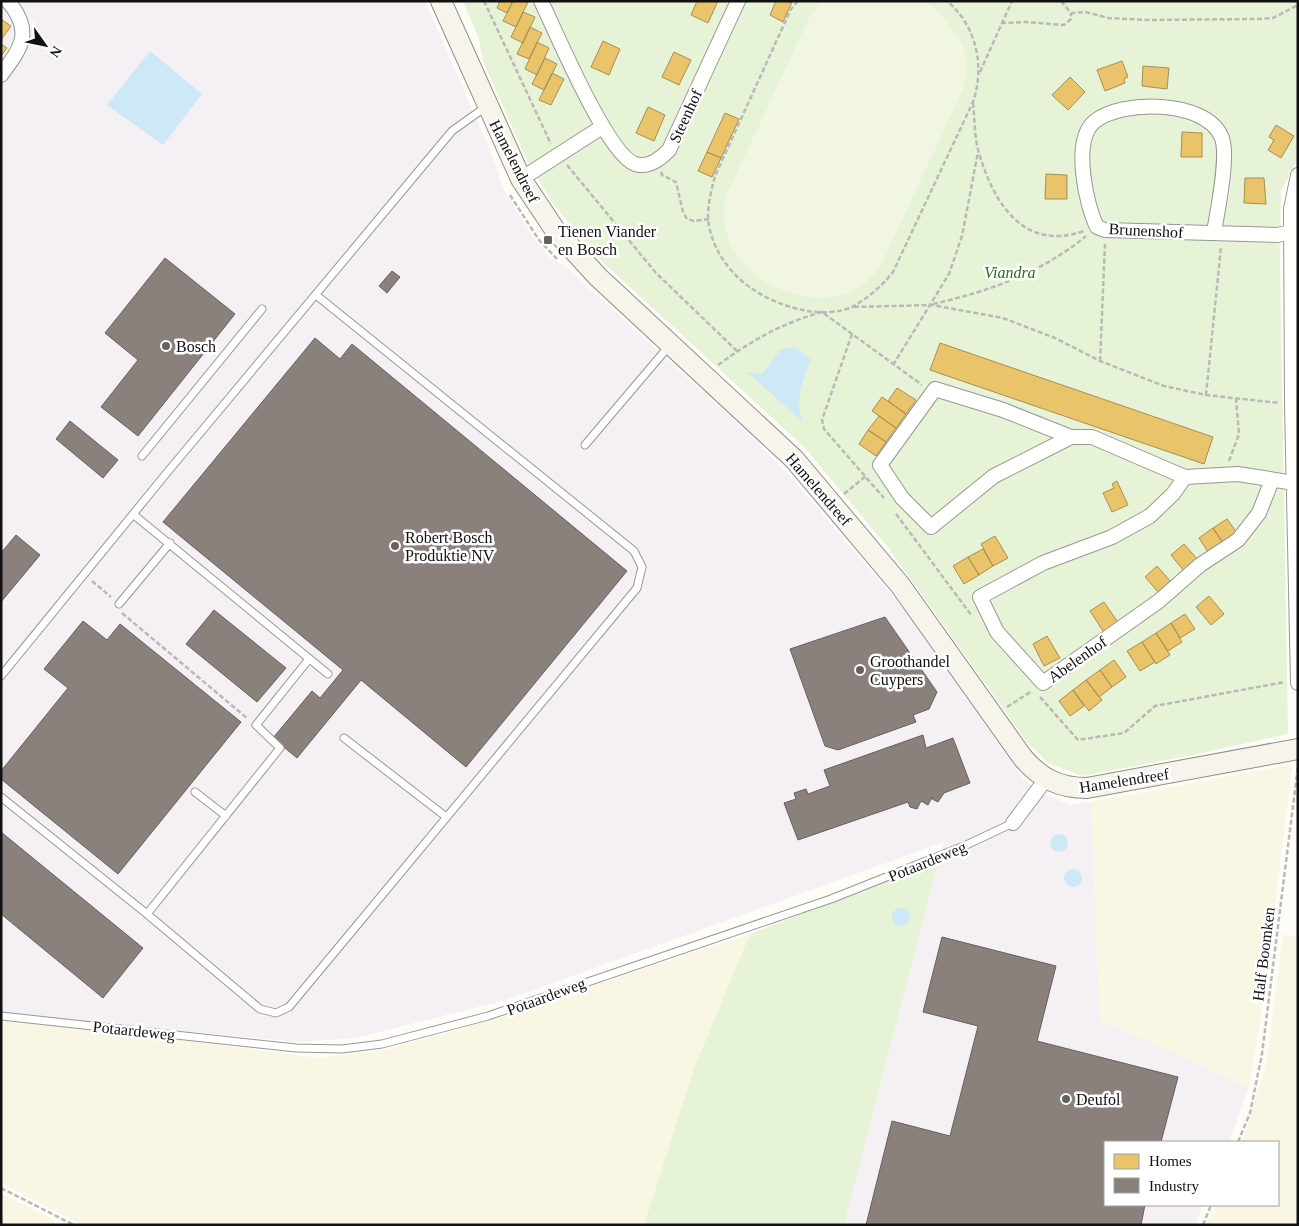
<svg xmlns="http://www.w3.org/2000/svg" width="1299" height="1226" font-family="'Times New Roman',serif">
	<rect width="100%" height="100%" fill="#fdfcf7"/>
	<path fill="#f5f0f3" d="M1 1H425L493 157 503 188 527 228 548 256 565 266 751 436 795 482 901 606 1024 780 1043 794 1071 805 1091 802 1100 1019 1249 1087 1229 1142H1105V1205H1203L1195 1225H844L944 842 506 1000 355 1038 298 1042 1 1013Z"/>
	<path fill="#f9f7e4" d="M1289 765 1292 769 1260 1023 1249 1087 1100 1019 1091 802Z
		M750 934 694 1068 644 1225H82L1 1183V1021L142 1035 318 1058 385 1050 444 1034Z
		M1283 934 1298 937V1225H1206L1215 1205H1278V1142H1242L1266 1064Z
		M1 1194 49 1217 57 1225H1Z"/>
	<path fill="#e7f3d7" d="M463 1H1298V158L1281 192 1280 264 1288 734 1193 755 1082 776 1048 763 1027 742 890 550 805 448 596 256 554 205 527 161 483 61 479 39Z
		M939 860 844 1225H644L694 1068 750 934Z"/>
	<path fill="#f0f6e1" d="M822 1H924L929 4 943 16 963 45 967 60V75L963 89 881 265C834 338 702 277 727 194L809 18Z"/>
	<path fill="#cde8f7" d="M150 51 202 94 163 145 107 105Z
		M796 348 811 359C803 380 794 400 803 422L747 372 762 374 781 349Z
		M1050 843a9 9 0 1 1 18 0a9 9 0 1 1-18 0Z
		M1064 878a9 9 0 1 1 18 0a9 9 0 1 1-18 0Z
		M892 917a9 9 0 1 1 18 0a9 9 0 1 1-18 0Z"/>
	<path fill="#e9c46a" stroke="#a88e4f" d="M500 1H513L507 13 497 8Z
		M513 1 528 2 516 27 503 21Z
		M697 1H718L708 23 691 15Z
		M776 1 792 2 783 22 770 15Z
		M523 12 535 17 523 43 511 37Z
		M1 19 11 26 1 40Z
		M530 27 542 33 529 59 517 54Z
		M603 41 620 49 609 75 591 67Z
		M537 42 549 48 537 75 525 69Z
		M1 44 7 48 1 56Z
		M674 52 691 60 679 85 662 77Z
		M545 58 557 64 544 90 532 84Z
		M1122 61 1128 77 1124 79 1125 83 1105 91 1097 70Z
		M1143 66 1169 68 1167 89 1142 86Z
		M552 73 564 79 551 105 539 100Z
		M1070 77 1085 92 1068 110 1052 95Z
		M648 107 665 115 654 141 636 133Z
		M725 113 739 119 721 158 707 152Z
		M1276 125 1294 136 1281 158 1268 150 1274 140 1269 137Z
		M1182 132 1202 133V157H1181Z
		M707 152 721 158 712 177 698 171Z
		M1046 174 1067 175V199H1045Z
		M1245 178H1264L1266 204 1244 203Z
		M940 343 1213 437 1204 464 930 370Z
		M897 388 916 400 906 414 888 401Z
		M882 397 906 414 896 428 872 411Z
		M879 416 896 428 886 442 868 430Z
		M868 430 886 442 876 456 859 444Z
		M1117 481 1128 505 1112 512 1103 493 1114 488 1112 484Z
		M1227 519 1237 533 1223 543 1213 528Z
		M1213 528 1223 543 1208 552 1199 538Z
		M995 536 1008 558 993 566 981 544Z
		M1184 544 1198 560 1184 571 1171 555Z
		M983 549 993 566 979 575 968 557Z
		M968 557 979 575 964 584 953 566Z
		M1157 566 1172 583 1159 593 1145 577Z
		M1209 596 1224 614 1211 625 1196 607Z
		M1104 602 1119 624 1105 634 1090 611Z
		M1185 614 1195 629 1180 638 1171 623Z
		M1171 623 1182 642 1168 651 1156 633Z
		M1156 633 1170 655 1156 664 1142 642Z
		M1047 636 1060 658 1044 666 1033 644Z
		M1142 642 1155 662 1140 671 1127 651Z
		M1114 660 1126 677 1112 687 1100 670Z
		M1100 670 1112 687 1099 697 1086 680Z
		M1086 680 1102 700 1089 711 1073 690Z
		M1073 690 1084 706 1070 716 1059 701Z"/>
	<path fill="#8a817c" stroke="#665f5c" d="M165 258 235 314 138 436 101 407 138 360 105 333Z
		M392 271 400 277 387 293 379 286Z
		M315 338 340 359 352 344 627 571 466 767 361 680 297 758 273 738 312 691 320 698 343 670 163 522Z
		M70 421 118 460 103 478 56 439Z
		M16 535 40 555 1 602V553Z
		M214 610 286 668 257 702 186 644Z
		M885 617 937 692 929 709 913 715 916 722 838 750 825 746 790 649Z
		M83 621 107 640 120 624 241 722 118 874 1 779V771L68 688 44 669Z
		M923 735 926 748 953 738 970 783 944 793 938 802 932 799V797L928 805 921 801 917 809 910 807 908 802 798 840 784 803 796 799 794 793 806 789 808 794 830 786 824 770Z
		M1 832 143 948 103 998 1 914Z
		M942 937 1056 966 1037 1041 1178 1077 1161 1142H1105V1205H1145L1141 1225H866L892 1121 950 1136 978 1026 923 1012Z"/>
	<g fill="none" stroke-linecap="round" stroke-linejoin="round">
		<g stroke="#979795" stroke-width="9">
			<path id="lane" d="M585 445 669 346
				M142 456 262 309
				M134 515 328 674
				M119 604 170 543
				M1 676 165 475 452 131 487 106
				M344 738 445 816
				M195 792 226 816
				M1 797 147 914 260 1009 276 1013 289 1007 637 588 642 567 634 551 316 295
				M147 914 280 748 256 725 309 659
				M1 1016 296 1048 342 1049 382 1044 488 1016 831 899 964 846 1013 823"/>
		</g>
		<g stroke="#979795" stroke-width="16">
			<path id="street" d="M541 1C556 32 607 154 635 164 649 168 660 159 669 150L738 1
				M1 75C21 48 34 32 8 1
				M1298 175 1291 209 1292 404 1298 683
				M521 179 602 127
				M1214 233C1217 212 1230 153 1221 136 1205 100 1121 99 1094 122 1072 141 1086 205 1097 227L1105 230 1277 235 1298 231
				M1071 437 994 476 931 527 902 498 880 465 935 389 1003 410 1071 437H1092L1185 477 1238 474 1294 483
				M1185 477 1173 494 1150 516 1112 537 1043 563 980 597 997 632 1043 683 1159 601 1200 565 1238 540 1259 513 1272 480
				M1013 823 1046 779"/>
		</g>
		<g stroke="#8e8d8b" stroke-width="22">
			<path id="secondary" d="M441 1 521 179 555 230 598 277 794 459 900 585 1023 758C1041 779 1060 788 1087 788L1298 749"/>
		</g>
		<path stroke="#b9b9b8" stroke-width="2.5" stroke-dasharray="5 2.5" stroke-linecap="butt" d="M484 1 551 144
			M798 1 791 9 715 176C711 192 706 209 709 226 719 274 761 302 807 311 820 313 840 313 852 307 868 298 882 286 893 272L973 102C985 67 977 26 947 1
			M1061 1 1071 13 1086 12 1108 18 1148 20 1256 19 1273 18 1298 5
			M1001 23 1026 22 1064 25 1071 19V13
			M980 72 1012 1
			M973 103C975 119 974 138 979 153 994 204 1024 252 1084 231
			M567 165 656 273 737 351
			M661 172 662 175 676 182 683 212 687 219 694 221 709 219
			M510 195 539 240 557 259
			M933 304C990 291 1041 273 1086 236
			M854 307 932 305 1003 318 1055 338 1100 361 1164 386 1206 395 1279 403
			M852 334 822 420 824 429 884 498
			M1100 361 1105 244
			M718 365C751 341 782 323 822 312L922 385
			M893 365 949 274 962 236 978 152
			M1206 395 1221 247
			M1229 461 1239 434 1236 399
			M844 494 867 475
			M896 514 972 616
			M92 581 111 597
			M122 613 248 719
			M1040 697 1078 740 1124 733 1155 706 1285 682
			M1007 707 1032 691
			M1238 1142 1250 1113 1262 1054 1298 766
			M1 1188 74 1225
			M1203 1225 1211 1205"/>
		<use href="#lane" stroke="#fffffe" stroke-width="7"/>
		<use href="#street" stroke="#fffffe" stroke-width="14"/>
		<use href="#secondary" stroke="#f6f4eb" stroke-width="20"/>
	</g>
	<g fill="#646362" stroke="#fff" stroke-width="2">
		<rect x="543" y="235" width="10" height="10" rx="2.5"/>
		<circle cx="166" cy="346" r="5"/>
		<circle cx="395" cy="546" r="5"/>
		<circle cx="860" cy="670" r="5"/>
		<circle cx="1066" cy="1099" r="5"/>
	</g>
	<g text-anchor="middle" stroke-width="5" stroke-linejoin="round" paint-order="stroke">
		<g font-size="16" fill="#111" stroke="#fff">
			<text transform="translate(685 116) rotate(-65)" y="6">Steenhof</text>
			<text transform="translate(515 161) rotate(63)" y="6">Hamelendreef</text>
			<text transform="translate(1146 230) rotate(3)" y="6">Brunenshof</text>
			<text transform="translate(819 489) rotate(49)" y="6">Hamelendreef</text>
			<text transform="translate(1077 659) rotate(-35)" y="6">Abelenhof</text>
			<text transform="translate(1124 780) rotate(-9)" y="6">Hamelendreef</text>
			<text transform="translate(927 861) rotate(-22)" y="6">Potaardeweg</text>
			<text transform="translate(1263 954) rotate(-83)" y="6">Half Boomken</text>
			<text transform="translate(546 996) rotate(-20)" y="6">Potaardeweg</text>
			<text transform="translate(134 1030) rotate(6)" y="6">Potaardeweg</text>
		</g>
		<g font-size="16" fill="#111" stroke="#fff" text-anchor="start">
			<text x="558" y="237">Tienen Viander<tspan x="558" dy="18">en Bosch</tspan></text>
			<text x="176" y="352">Bosch</text>
			<text x="405" y="543">Robert Bosch<tspan x="405" dy="18">Produktie NV</tspan></text>
			<text x="870" y="667">Groothandel<tspan x="870" dy="18">Cuypers</tspan></text>
			<text x="1076" y="1105">Deufol</text>
		</g>
		<g font-size="16" font-style="italic" fill="#2f6b1f" stroke="#fff">
			<text x="1010" y="278">Viandra</text>
		</g>
	</g>
	<rect width="1299" height="1226" fill="none" stroke="#111111" stroke-width="5"/>
	<rect x="1104" y="1141" width="175" height="65" fill="#ffffff" stroke="#a0a0a0"/>
	<rect x="1114" y="1154" width="25" height="15" fill="#e9c46a" stroke="#a0a0a0"/>
	<text x="1149" y="1166" font-size="15" fill="#111111">Homes</text>
	<rect x="1114" y="1178" width="25" height="15" fill="#8a817c" stroke="#a0a0a0"/>
	<text x="1149" y="1191" font-size="15" fill="#111111">Industry</text>
	<g transform="translate(45 45) rotate(123)" stroke="#ffffff" stroke-width="4" paint-order="stroke">
	<path d="M0-4L9 19L0 12L-9 19Z" fill="#111111"/>
	<text y="-8" font-size="14" font-weight="bold" text-anchor="middle" fill="#111111">N</text>
	</g>
</svg>
